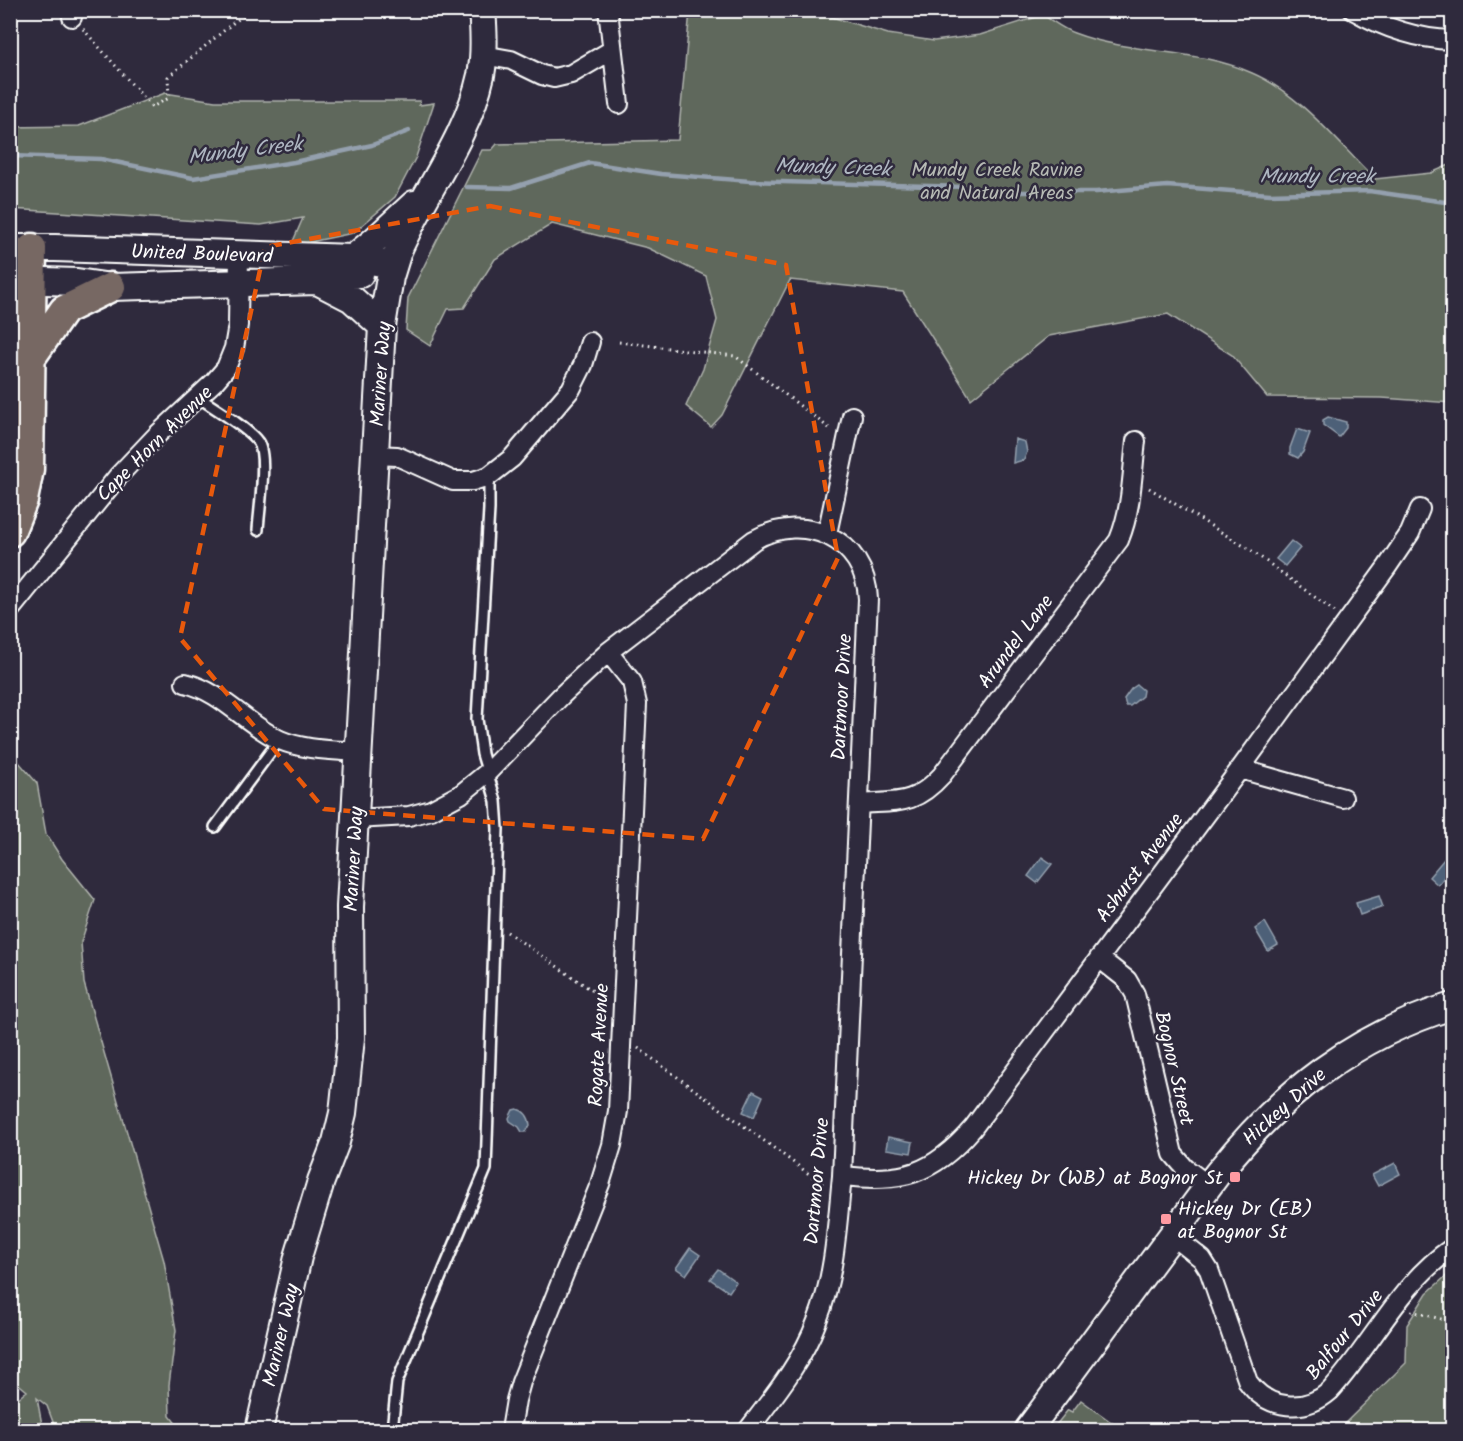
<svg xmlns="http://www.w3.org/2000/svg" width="1463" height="1441" font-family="Kalam,sans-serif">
	<rect width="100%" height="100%" fill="#2f2a3d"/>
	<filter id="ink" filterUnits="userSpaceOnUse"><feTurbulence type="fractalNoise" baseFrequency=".0167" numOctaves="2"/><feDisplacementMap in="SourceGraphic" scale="12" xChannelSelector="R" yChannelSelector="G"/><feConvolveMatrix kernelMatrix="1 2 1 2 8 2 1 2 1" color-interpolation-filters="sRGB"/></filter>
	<g filter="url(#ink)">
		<path fill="#5f675b" stroke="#afb3ad" stroke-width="1.5" d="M690 11H812L888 34 934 41 980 35 1043 15C1053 21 1063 29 1074 33 1132 55 1196 48 1252 73 1299 93 1339 144 1375 179L1431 173 1452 164V403L1382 398 1267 397 1232 355 1168 314 1049 336 971 399 903 292 790 280 722 415 711 427 686 406 703 369 717 320 706 276 648 248 552 224 495 259 464 308 448 309 430 346 406 330 408 298 482 150H492L497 144 678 140Z
			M165 93 215 101H420L419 105 434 103 416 157 395 197 353 233 291 246 303 218 261 225 11 209 10 127 79 126Z
			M11 753 37 783 46 834 62 859 95 900 81 942 84 983 164 1261 176 1330 169 1385 170 1416 181 1430H56L47 1406 37 1398 43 1430H11V1404L27 1391 10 1377Z
			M1452 1271V1430H1304L1323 1421 1339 1429 1406 1363 1407 1325 1427 1293Z
			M1081 1400 1122 1430H1052L1068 1410 1072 1412Z"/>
		<path fill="#4d6078" stroke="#94a0ae" stroke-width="1.5" d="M1328 417 1346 422V428L1339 437 1323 425V420Z
			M1297 429 1310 433 1303 452 1298 458 1290 454V448Z
			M1015 439 1025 442 1027 452 1024 460 1013 463Z
			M1291 541 1300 548 1285 566 1276 559Z
			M1137 685 1143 690 1142 696 1130 706H1126L1124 699 1131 689Z
			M1042 857 1052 864 1037 883 1028 876Z
			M1444 859 1452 867 1438 885 1429 877Z
			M1379 896 1383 907 1360 915 1356 903Z
			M1265 922 1278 945 1268 951 1255 929Z
			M753 1091 763 1096 754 1117 743 1112Z
			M517 1109C525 1111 529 1117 530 1125L526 1132H522L519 1127 510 1121 509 1118 513 1110Z
			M888 1137 913 1142 911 1153 886 1149Z
			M1395 1163 1400 1174 1378 1186 1372 1175Z
			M690 1248 700 1255 686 1275 676 1268Z
			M718 1269 736 1282 729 1292 710 1279Z"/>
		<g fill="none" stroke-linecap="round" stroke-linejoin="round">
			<path stroke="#94a0ae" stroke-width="4.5" d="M10 156 101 159 193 178 294 162 372 145 409 131
				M467 187 511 188 590 163 661 174 750 181 966 187 996 192H1096L1167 186 1270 194 1369 191 1452 203"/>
			<g stroke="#fff" stroke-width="14">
				<path id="lane" d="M198 397C214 408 248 428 258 442 268 456 259 511 258 530
					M215 827 280 739
					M392 1430 397 1382 486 1169 498 829 496 801 482 754 477 719 489 509V476"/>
			</g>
			<g stroke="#fff" stroke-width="22">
				<path id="street" d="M71 10 72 17
					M608 10 619 104
					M1353 10C1384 28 1416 39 1452 40
					M483 55 511 60 542 75 554 78 571 74 612 50
					M375 455 397 456 453 481H473L489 476 512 458 571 389 583 365 590 342
					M827 534 852 416
					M10 610 119 475 158 434 214 382 226 368 234 348 238 325 239 255
					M185 683C223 692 245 724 280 740 303 750 333 750 358 752
					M1240 769 1343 798
					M859 804C898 801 914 806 942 775L1119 540C1132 508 1132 475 1136 441
					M355 819 409 816 431 810 461 794 488 772 561 696 608 652 754 540C804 511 866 539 868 599L842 1176C837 1225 835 1276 817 1321 802 1362 774 1396 748 1430
					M1099 958 1127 980 1135 994 1173 1154 1185 1168 1209 1186
					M842 1176C903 1182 931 1176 973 1128L1240 769 1387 567 1410 533 1420 509
					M1173 1236 1202 1259 1209 1270 1248 1382C1268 1410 1305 1413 1330 1391 1372 1345 1400 1283 1452 1248
					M511 1430 516 1400 521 1382 600 1184 612 1145 618 1111 637 704 632 682 608 652"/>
			</g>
			<g stroke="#fff" stroke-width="30">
				<path id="secondary" d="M13 248H55L353 258 393 265
					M353 258 375 240 414 204
					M12 280 77 282 111 287 317 281 326 275 360 274
					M317 281 352 299 382 326
					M259 1430 298 1257 321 1181 336 1142 343 1113 351 1038 350 907 382 326 390 277 398 251C424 192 467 139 481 75 485 54 484 32 482 10
					M1028 1430 1218 1173C1281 1093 1355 1036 1452 1006"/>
			</g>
			<g stroke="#fff" stroke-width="33">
				<path id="primary" d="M10 248 13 413 10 423
					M32 356 64 310 111 287
					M10 532 23 500 29 469 32 248"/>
			</g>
			<path stroke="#fff" stroke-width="3" stroke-dasharray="1.5 4.5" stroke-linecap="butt" d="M83 29 152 107 169 98 168 77 233 23 252 10
				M619 342 735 356 829 428
				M1149 488 1252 551 1335 612
				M507 932 606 1000
				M638 1048 824 1185
				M1411 1311 1452 1322"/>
			<use href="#lane" stroke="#2f2a3d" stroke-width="9"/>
			<use href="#street" stroke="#2f2a3d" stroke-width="18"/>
			<use href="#secondary" stroke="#2f2a3d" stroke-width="26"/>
			<use href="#primary" stroke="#776864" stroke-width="28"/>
		</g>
	</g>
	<path fill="none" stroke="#e8590c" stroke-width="4.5" stroke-dasharray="12 8" stroke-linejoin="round" d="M490 206 786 265 838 558 703 839 324 809 180 638 265 247Z"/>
	<g fill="#ff9aa2" stroke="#2f2a3d" stroke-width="2">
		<rect x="1229" y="1171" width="12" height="12" rx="3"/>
		<rect x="1160" y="1213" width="12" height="12" rx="3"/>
	</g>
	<g text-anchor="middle" stroke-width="5" stroke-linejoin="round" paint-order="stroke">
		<g font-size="20" fill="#b7bbb5" stroke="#2f2a3d">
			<text x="997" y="176">Mundy Creek Ravine<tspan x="997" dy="23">and Natural Areas</tspan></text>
		</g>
		<g font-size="20" fill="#fff" stroke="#2f2a3d">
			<text transform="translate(202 253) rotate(2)" y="7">United Boulevard</text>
			<text transform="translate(380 374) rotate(-86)" y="7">Mariner Way</text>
			<text transform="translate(154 443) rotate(-45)" y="7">Cape Horn Avenue</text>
			<text transform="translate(1015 641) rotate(-53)" y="7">Arundel Lane</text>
			<text transform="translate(841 697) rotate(-87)" y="7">Dartmoor Drive</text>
			<text transform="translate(353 859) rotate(-87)" y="7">Mariner Way</text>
			<text transform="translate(1139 867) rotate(-53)" y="7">Ashurst Avenue</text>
			<text transform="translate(598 1045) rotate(-87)" y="7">Rogate Avenue</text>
			<text transform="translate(1175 1068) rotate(77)" y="7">Bognor Street</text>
			<text transform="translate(1284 1106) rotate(-42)" y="7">Hickey Drive</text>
			<text transform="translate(816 1181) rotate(-85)" y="7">Dartmoor Drive</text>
			<text transform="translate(1344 1334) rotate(-51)" y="7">Balfour Drive</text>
			<text transform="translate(280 1335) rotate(-77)" y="7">Mariner Way</text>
		</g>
		<g font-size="20" fill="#fff" stroke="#2f2a3d" text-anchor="end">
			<text x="1223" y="1184">Hickey Dr (WB) at Bognor St</text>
			<text x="1178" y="1215" text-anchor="start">Hickey Dr (EB)<tspan x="1178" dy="23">at Bognor St</tspan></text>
		</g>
		<g font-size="21" font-style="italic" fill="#afb7c2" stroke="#2f2a3d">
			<text transform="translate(245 150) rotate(-7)" y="7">Mundy Creek</text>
			<text transform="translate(833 167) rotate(2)" y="7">Mundy Creek</text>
			<text x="1317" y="183">Mundy Creek</text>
		</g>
	</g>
	<rect width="1463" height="1441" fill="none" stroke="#2f2a3d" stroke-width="36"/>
	<rect x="18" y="18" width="1427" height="1405" fill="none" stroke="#fff" stroke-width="2" filter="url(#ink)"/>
</svg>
